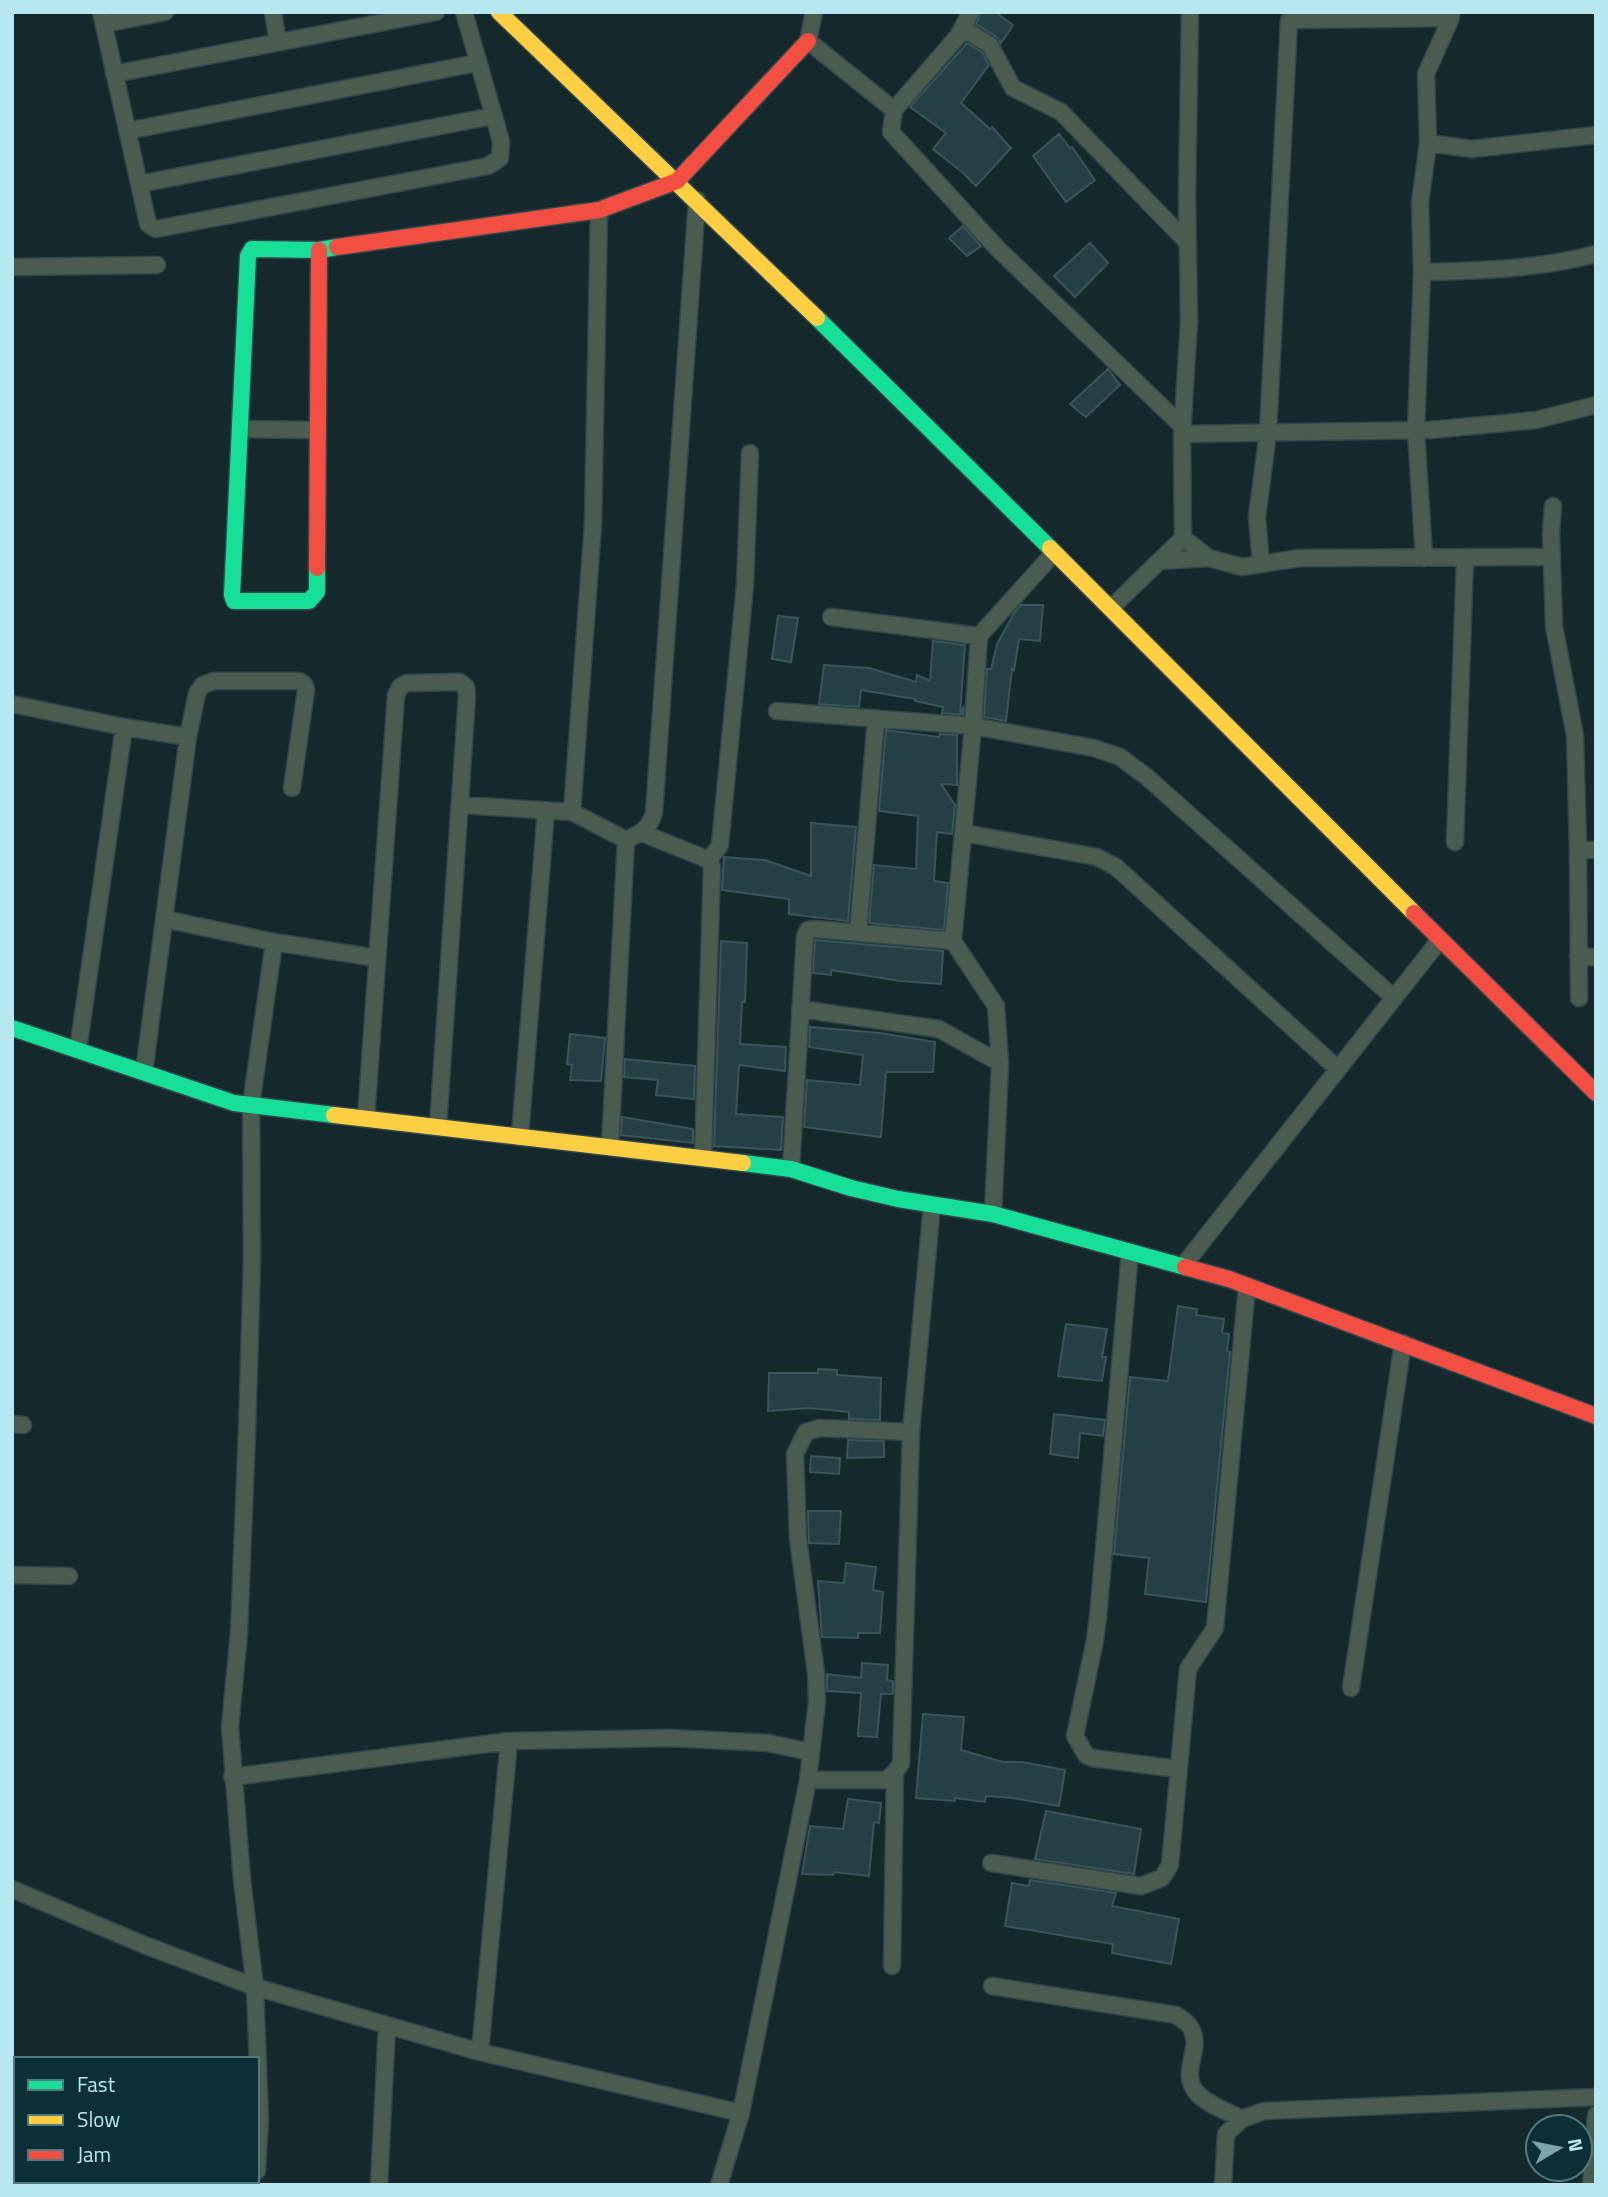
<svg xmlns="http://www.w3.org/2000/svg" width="1608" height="2197" font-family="'Titillium Web',sans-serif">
	<rect width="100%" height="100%" fill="#15292c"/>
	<path fill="#244044" stroke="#39555a" stroke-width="2" d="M981 12H995L1013 25 1001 43 995 36 976 24Z
		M967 43 982 52 989 65 961 103 990 129 992 127 1011 148 976 186 962 172 933 149 946 133 910 107Z
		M1059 134 1070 148 1072 147 1095 180 1066 202 1033 156Z
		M963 226 981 246 967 256 949 238Z
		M1090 243 1108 263 1075 297 1054 276Z
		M1108 369 1120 385 1086 417 1070 404Z
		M1021 605H1043L1040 641 1019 639 1014 670 1012 669 1006 721 984 717 987 669H991L997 644 1014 613Z
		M778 616 798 618 791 662 772 659Z
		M933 641 965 645 960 714 964 706 963 715 942 713 943 707 915 701V699L861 690 859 707 819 704 824 665 869 668 916 682 917 675 930 681Z
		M886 730 939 737 940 734 957 735V785L941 784 955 805 952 834 937 832 934 881 948 883 944 930 869 923 874 865 916 869 918 816 879 811Z
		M811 823 856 827 848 921 789 914V899L722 890 724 857 765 860 811 876Z
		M815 940 943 951 941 984 900 981 831 970V975L813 973Z
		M721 941 747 943 745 1002H742L740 1044 786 1047 785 1071 739 1065 736 1114 783 1117 781 1150 714 1146Z
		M810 1027 880 1033 935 1042 933 1072H886L881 1137 804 1127 807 1080 860 1085 863 1055 809 1047Z
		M570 1034 605 1038 601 1081 570 1080 572 1065 567 1064Z
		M625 1059 695 1066 694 1099 656 1095 658 1080 624 1077Z
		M622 1117 693 1129V1143L621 1135Z
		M1178 1306 1197 1309 1196 1315 1224 1319 1222 1333 1229 1334 1227 1351 1230 1352 1206 1602 1145 1594 1149 1558 1114 1554 1130 1377 1168 1381Z
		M1066 1324 1107 1329 1102 1357H1106L1102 1381 1058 1376Z
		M818 1369 837 1370V1375L881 1378 880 1420 849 1419V1412L809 1408 768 1411 769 1373H818Z
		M1054 1414 1105 1420 1103 1436 1080 1433 1078 1458 1050 1454Z
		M848 1440 884 1441V1457L847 1458Z
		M811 1456 840 1458 839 1474 810 1472Z
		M808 1511H841L839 1544 809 1543Z
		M846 1563 876 1567 873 1590 883 1592 880 1633H858V1638L822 1637 818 1581 844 1583Z
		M862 1663 888 1665 887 1680 893 1681V1694H881L877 1737 858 1736 861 1693 827 1691V1674L861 1678Z
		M923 1714 964 1717 961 1750 1003 1762H1022L1065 1770 1059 1806 1013 1798 986 1796 985 1802 955 1798V1801L916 1798Z
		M848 1799 881 1803 879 1823 874 1822 869 1876 834 1872 833 1875 802 1874 810 1826 843 1829Z
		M1046 1811 1141 1829 1134 1874 1035 1859Z
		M1030 1880 1116 1893 1112 1906 1179 1919 1171 1964 1112 1953 1113 1944 1005 1926 1012 1883 1029 1886Z"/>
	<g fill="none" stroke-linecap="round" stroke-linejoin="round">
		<g stroke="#31464a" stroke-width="19">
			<path id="street" d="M101 12 148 224 156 229 488 166 500 158 501 141 464 12
				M273 12 278 42
				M814 12 808 41 894 110
				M971 12 958 36 894 110 891 132 997 248 1183 427
				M104 24 165 12
				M958 36 967 31 990 45 1013 88 1061 112 1188 243
				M114 74 436 12
				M127 131 477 63
				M1428 143 1472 149 1596 135
				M139 184 493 116
				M12 267 157 265
				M1422 272C1481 271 1538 269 1596 254
				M241 429 318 430
				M1182 434 1430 430 1536 420 1596 405
				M1553 506 1551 533 1554 626 1575 736 1578 850
				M1183 538 1209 558 1242 567 1300 558 1552 557
				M1424 558 1416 430 1422 272 1420 203 1428 143 1426 74 1451 18V12
				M1160 561 1209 558
				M1261 564 1257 517 1268 432 1289 20 1451 18
				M1111 608 1183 538 1182 434 1189 322 1187 196 1190 12
				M831 617 979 636
				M12 704 124 727 188 737
				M777 711 973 726 1094 748 1120 757 1147 777 1394 998
				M461 805 572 812 626 840 610 1147
				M572 812 593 524 599 210
				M642 833 709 860 712 867 703 1158
				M964 833 1097 857 1116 867 1338 1069
				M626 840C641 833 649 829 654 813L697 200
				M1455 842 1465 558
				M709 860 720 845 745 585 750 453
				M164 919 274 942 377 958
				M858 933 876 719
				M953 941 996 1006 1000 1063
				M1578 956 1596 957
				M1579 998 1578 850H1596
				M800 1009 939 1029 1000 1063 993 1214
				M78 1050 124 727
				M144 1072 188 737 197 693 203 685 214 681H299L304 684 306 690 292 788
				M366 1118 396 695 400 687 407 683 460 682 466 687 467 696 438 1126
				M520 1136 546 810
				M791 1169 805 936 808 930 815 929 953 941 973 726 979 636 1054 553
				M1130 1252 1098 1617 1095 1640 1075 1736 1086 1755 1092 1758 1178 1769
				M1183 1266 1439 941
				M12 1424 23 1425
				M12 1575 69 1576
				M1351 1688 1403 1343
				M232 1777 509 1741 670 1738 768 1743 810 1752
				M808 1780H886L895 1772 901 1764 911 1432 932 1205
				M991 1863 1141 1886 1162 1878 1170 1865 1188 1669 1215 1628 1247 1286
				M12 1889 142 1944 255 1987 480 2052 741 2113
				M892 1966 895 1772
				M992 1986 1176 2015C1182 2019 1189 2023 1192 2030 1202 2052 1178 2074 1198 2094 1208 2105 1229 2112 1242 2119
				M480 2052 509 1741
				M257 2171 260 2120 255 1987 242 1880 230 1727 239 1632 247 1431 252 1261 251 1105 274 942
				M379 2185 387 2025
				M719 2185 741 2113 808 1780 817 1701 816 1673 798 1539 795 1454 806 1432 820 1428 911 1432
				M1223 2185 1226 2134 1242 2119 1264 2111 1596 2097
				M1591 2185 1596 2115"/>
		</g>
		<g stroke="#31464a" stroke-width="19">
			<path id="fast" d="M817 318 1050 548
				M317 568V592L309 601H234L232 595 248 256 252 249 319 250 337 247
				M12 1028 234 1103 334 1115
				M743 1163 791 1169 851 1188 898 1199 993 1214 1185 1267"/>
		</g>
		<g stroke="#31464a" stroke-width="19">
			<path id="slow" d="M499 12 817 318
				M1050 548 1414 913
				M334 1115 743 1163"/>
		</g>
		<g stroke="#31464a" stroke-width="19">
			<path id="jam" d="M337 247 599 210 677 181 808 41
				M317 568 319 250
				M1414 913 1596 1093
				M1185 1267 1229 1279 1596 1416"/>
		</g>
		<use href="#street" stroke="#4a5b50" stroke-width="16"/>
		<use href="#fast" stroke="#16e098" stroke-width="16"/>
		<use href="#slow" stroke="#ffcf43" stroke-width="16"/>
		<use href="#jam" stroke="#f24e42" stroke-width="16"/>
	</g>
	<rect width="1608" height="2197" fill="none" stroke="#b7e7f0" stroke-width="28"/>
	<rect x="14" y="2057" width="245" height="126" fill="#0c2f35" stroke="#507980" stroke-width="2"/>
	<rect x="28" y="2080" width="35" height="10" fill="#16e098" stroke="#507980" stroke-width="2"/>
	<text x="77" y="2092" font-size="21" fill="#b7e7f0">Fast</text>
	<rect x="28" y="2115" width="35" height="10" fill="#ffcf43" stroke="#507980" stroke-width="2"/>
	<text x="77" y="2127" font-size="21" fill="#b7e7f0">Slow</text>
	<rect x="28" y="2150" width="35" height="10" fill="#f24e42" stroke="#507980" stroke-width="2"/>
	<text x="77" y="2162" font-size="21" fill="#b7e7f0">Jam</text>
	<g transform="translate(1559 2148) rotate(80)"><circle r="33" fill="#0c2f35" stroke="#507980" stroke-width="2"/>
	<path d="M0-5L12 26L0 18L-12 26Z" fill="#7ea4ab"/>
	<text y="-10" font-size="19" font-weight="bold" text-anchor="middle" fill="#b7e7f0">N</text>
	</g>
</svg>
